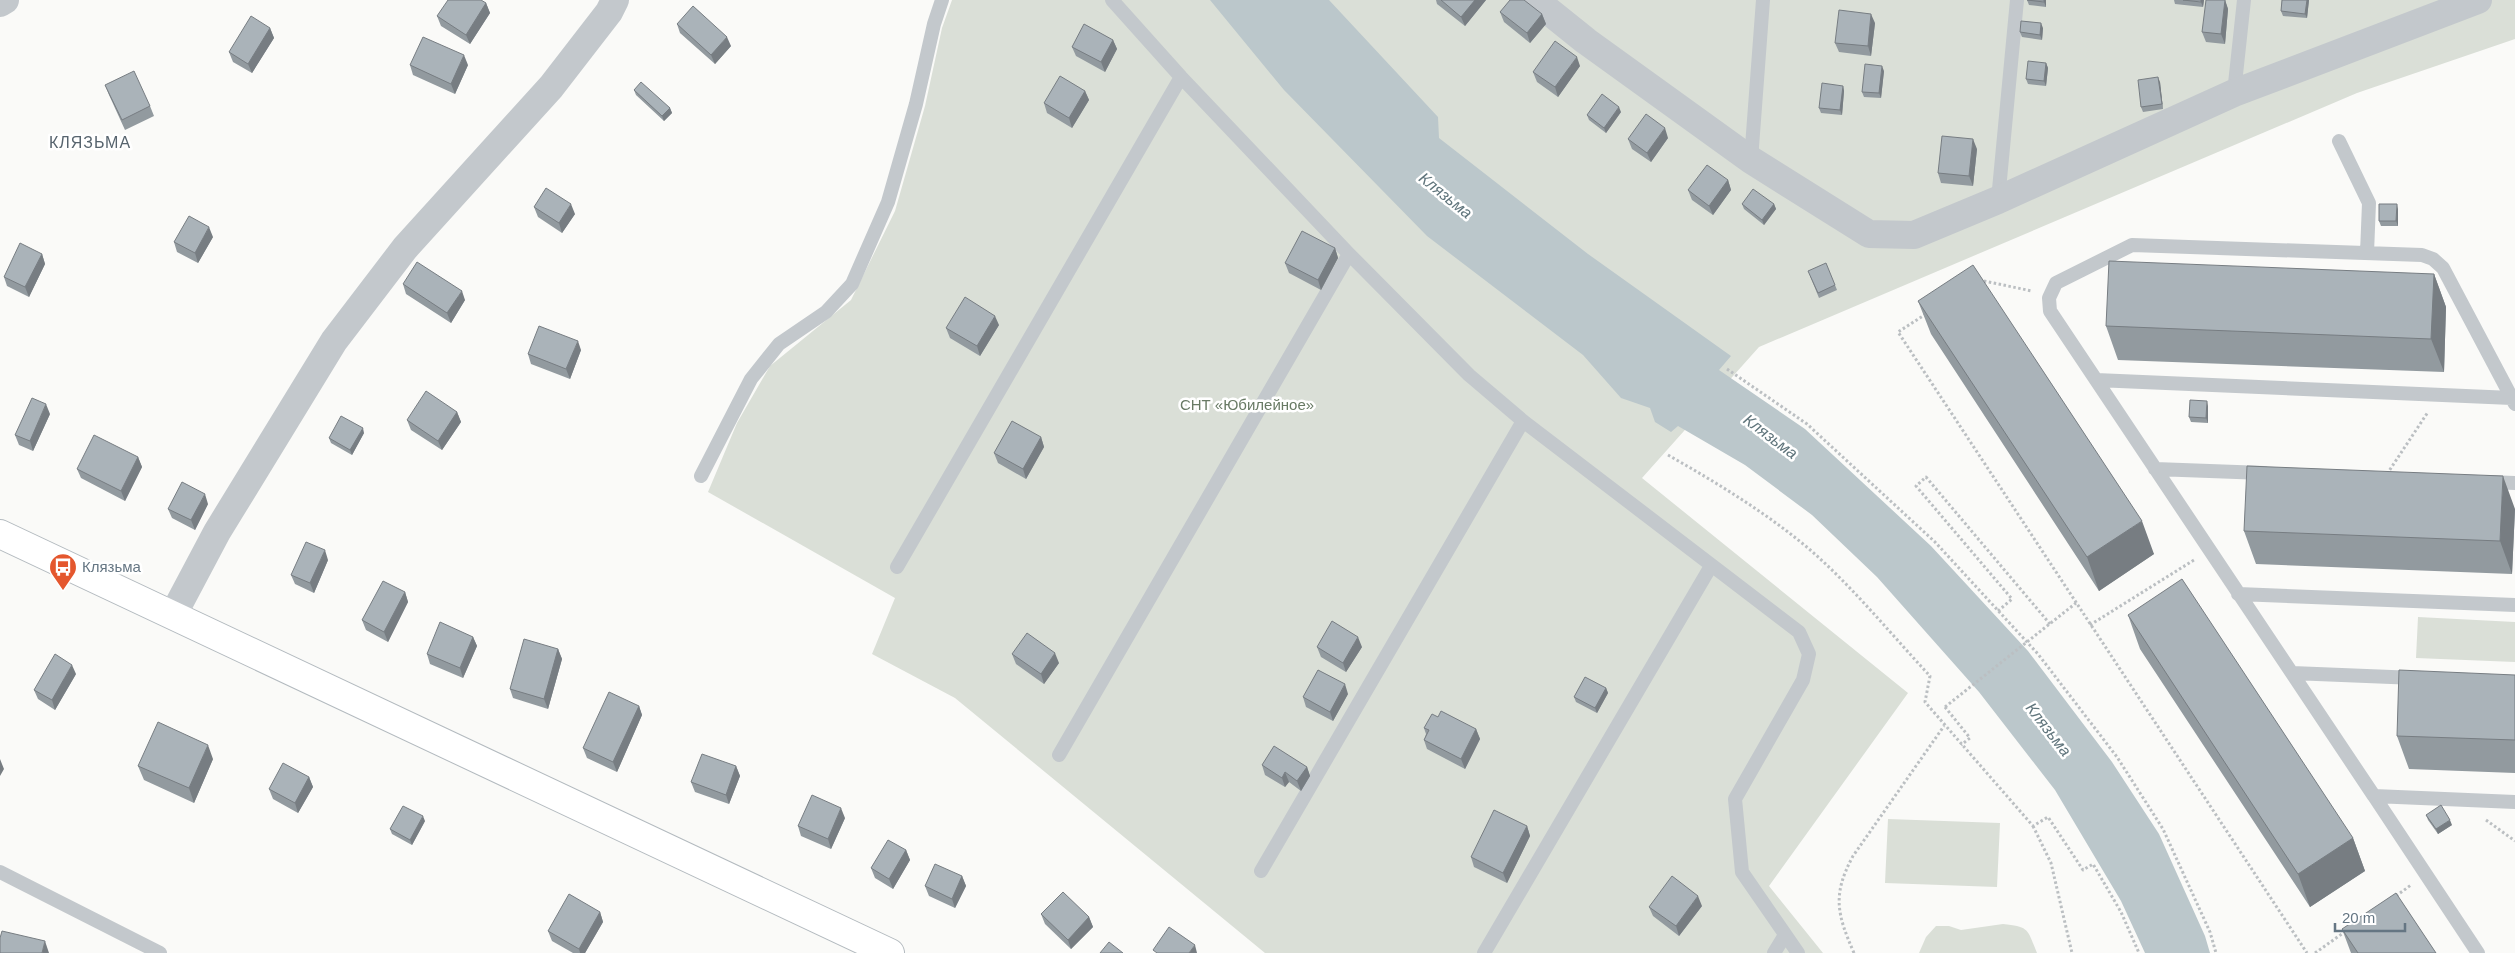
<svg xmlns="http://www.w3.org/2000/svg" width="2515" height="953" font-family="Arial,sans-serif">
	<rect width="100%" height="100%" fill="#fafaf8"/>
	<path fill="#dadfd7" d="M952 0H2515V39L2357 93 1759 347 1642 478 1908 693 1769 886 1823 953H1265L955 698 872 654 895 598 708 492 737 423 770 366 851 300 895 211 925 106 942 28Z
		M2418 617 2515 622V662L2416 658Z
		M1888 819 2000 823 1997 887 1885 883Z
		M2003 924C2030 927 2027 929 2037 953H1919L1926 937 1936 926H1949L1961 930Z"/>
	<path fill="#bbc7cb" d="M1210 0H1329L1438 117 1439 138 1588 254 1731 356 1719 370 1805 429 1931 546 2028 651 2112 762 2159 834 2205 936 2210 953H2145L2121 901 2055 790 1979 692 1877 577 1812 515 1745 465 1678 426 1671 432 1655 422 1650 408 1621 398 1583 355 1427 236 1284 90Z"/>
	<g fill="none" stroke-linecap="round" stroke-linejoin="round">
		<g stroke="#b3babf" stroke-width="30">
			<path id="secondary" d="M0 534 890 953"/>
		</g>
		<path stroke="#bbbfc2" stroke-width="3" stroke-dasharray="2.5 2.5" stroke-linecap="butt" d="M1979 280 2032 291
			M1926 314 1898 332 2307 953
			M1727 369 1807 424 1935 542 2038 654 2117 757 2163 829 2210 932 2216 953
			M1668 455C1717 483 1765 512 1808 548 1852 586 1890 633 1930 676L1925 702 2033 826 2048 817 2083 870 2093 864 2121 912 2139 953
			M2387 474 2428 412
			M1998 611 2012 599 1916 486 1926 477 2050 624
			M2090 625 2194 560
			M1945 707 1970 738 1961 745
			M2486 820 2515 841
			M2033 826 2051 863 2072 953
			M2396 896 2411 885
			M1854 953C1837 914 1832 895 1853 856L1944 726
			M2315 953 2346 931"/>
		<path stroke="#c3c8cc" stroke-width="14" d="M1112 0 1181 77 1349 254 1469 375 1523 421 1799 632 1809 654 1803 680 1735 799 1742 872 1798 953
			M2234 93 2244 0
			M2339 141 2369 203 2367 253
			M1751 160 1763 0
			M1998 200 2017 0
			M2096 380 2512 398
			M2515 404 2443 268 2433 259 2422 255 2132 245 2056 283 2049 298 2050 311 2374 796 2515 802
			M2155 469 2264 473
			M701 476 751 379 779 344 826 312 852 284 888 202 916 104 934 24 942 0
			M2488 482 2515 483
			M897 567 1181 77
			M2238 594 2515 605
			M2292 673 2416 678
			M1059 755 1349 254
			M2374 796 2478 953
			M1261 871 1523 421
			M0 872 160 953
			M1484 953 1711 566
			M1774 953 1785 935"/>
		<path stroke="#c3c8cc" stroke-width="28" d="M1535 0 1586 41 1751 160 1869 234 1914 235 1998 200 2234 93 2478 0
			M0 3 5 0
			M173 615 217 532 334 341 405 248 551 87 609 12 615 0"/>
		<use href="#secondary" stroke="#fff" stroke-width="28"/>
		<path stroke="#bbbfc2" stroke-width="3" stroke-dasharray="2.5 2.5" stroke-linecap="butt" d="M1945 707 2076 603"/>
	</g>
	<path fill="#929a9f" d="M1436 0H1486L1465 26 1437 4Z
		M2027 0H2046V7L2029 5Z
		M2174 0H2204L2203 7 2175 4Z
		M2225 0 2228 9 2225 44 2206 42 2202 32Z
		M2282 0H2309L2307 18 2283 16 2281 11Z
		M486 3 490 13 470 44 441 26 437 16Z
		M1500 12 1542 14 1546 24 1530 43 1504 22Z
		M1875 23 1871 56 1839 52 1835 43Z
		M677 24 731 46 715 64 680 33Z
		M270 28 274 38 252 73 233 62 229 52Z
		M2043 28 2042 40 2022 37 2020 32Z
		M1113 40 1117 49 1105 72 1076 56 1072 47Z
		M2046 63 2048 68 2046 86 2028 84 2026 79Z
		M410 65H468L455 94 413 75Z
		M1580 66 1558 97 1537 82 1533 72Z
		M1884 71 1881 98 1864 97 1862 92Z
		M2160 82 2163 109 2143 112 2141 107Z
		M105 85 150 106 154 116 125 130 109 95Z
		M1843 86 1844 91 1842 115 1821 113 1819 108Z
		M634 90 670 108 672 113 664 121 636 95Z
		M1085 91 1089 100 1072 128 1047 113 1044 103Z
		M1621 112 1606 133 1589 120 1587 115Z
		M1668 138 1651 162 1632 149 1628 139Z
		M1977 149 1973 186 1941 183 1938 173Z
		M1728 180 1731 190 1713 215 1692 200 1688 190Z
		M1742 204H1774L1776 209 1764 225 1744 209Z
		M534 207 575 214 562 233 538 217Z
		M2398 209V226H2381L2379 221Z
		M213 237 198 263 177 252 174 242Z
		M1335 248 1338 258 1321 290 1289 273 1285 263Z
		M42 254 45 264 29 297 7 286 4 277Z
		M2434 274 2446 307 2444 372 2118 360 2106 326Z
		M1810 276 1835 285 1837 290 1819 298Z
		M403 284 465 300 451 323 406 294Z
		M1918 301 2154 554 2099 591 1931 334Z
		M999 325 980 356 950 338 946 328Z
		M581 350 570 379 531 364 528 354Z
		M2208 406V423L2191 422 2189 417Z
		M457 412 461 422 442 450 411 430 407 420Z
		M50 414 33 451 19 445 15 435Z
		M364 433 352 455 331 443 329 438Z
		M1041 437 1044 447 1026 479 998 463 994 453Z
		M138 457 142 467 125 501 81 478 77 469Z
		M208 504 195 530 172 518 168 509Z
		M2515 509 2512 574 2256 564 2244 531Z
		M328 560 314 593 295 584 291 575Z
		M405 592 408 602 388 642 366 630 362 620Z
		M2128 615 2353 838 2365 871 2310 907 2140 649Z
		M473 637 477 646 463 678 430 664 427 654Z
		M1317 647H1362L1346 672 1321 657Z
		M558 649 562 659 548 709 513 698 510 689Z
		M1012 654 1059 663 1044 684 1016 664Z
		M76 674 55 710 38 699 34 690Z
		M2515 675V773L2409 769 2397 736Z
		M1606 688 1608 693 1597 713 1576 702 1574 697Z
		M1348 694 1333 721 1306 707 1303 697Z
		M639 706 642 715 617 772 587 758 583 748Z
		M1438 717 1476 729 1480 739 1465 769 1427 749 1424 740 1426 734 1424 728Z
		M213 759 194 803 144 780 138 766Z
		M1262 765 1307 767 1310 776 1301 791 1289 782 1285 787 1265 775Z
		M736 766 740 776 729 804 695 792 691 782Z
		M309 777 313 787 298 813 273 799 269 789Z
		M2426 815 2452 825 2438 834 2428 820Z
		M845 818 831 849 801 836 798 826Z
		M425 821 412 845 392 834 390 829Z
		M1527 826 1530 836 1507 883 1474 867 1471 857Z
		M906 850 910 860 893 889 875 878 871 868Z
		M962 876 966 886 955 908 929 896 925 886Z
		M1702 906 1679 936 1653 916 1649 907Z
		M600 912 603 922 585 953H573L552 941 548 931Z
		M1041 914 1089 917 1093 927 1071 949 1045 924Z
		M2342 929 2436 953H2351Z"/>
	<path fill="#777d82" d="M1475 0H1486L1465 26 1461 17Z
		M2044 0H2046V7L2044 2Z
		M2201 0H2204L2203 7 2201 2Z
		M2225 0 2228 9 2225 44 2221 34Z
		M2307 0H2309L2307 18 2305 14Z
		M486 3 490 13 470 44 466 35Z
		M1542 14 1546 24 1530 43 1527 33Z
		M1871 14 1875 23 1871 56 1868 46Z
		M2041 23 2043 28 2042 40 2040 35Z
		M270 28 274 38 252 73 248 64Z
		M727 37 731 46 715 64 711 55Z
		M1113 40 1117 49 1105 72 1101 62Z
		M464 55 468 65 455 94 451 84Z
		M1577 57 1580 66 1558 97 1555 87Z
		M2046 63 2048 68 2046 86 2044 81Z
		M1882 66 1884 71 1881 98 1879 93Z
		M2158 77 2160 82 2163 109 2162 104Z
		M1843 86 1844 91 1842 115 1840 110Z
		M1085 91 1089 100 1072 128 1069 118Z
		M1619 107 1621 112 1606 133 1604 128Z
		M670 108 672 113 664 121 662 116Z
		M1665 128 1668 138 1651 162 1647 153Z
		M1973 139 1977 149 1973 186 1969 176Z
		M1728 180 1731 190 1713 215 1709 206Z
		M571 204 575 214 562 233 559 223Z
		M1774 204 1776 209 1764 225 1762 220Z
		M2397 204 2398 209V226L2396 221Z
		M209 227 213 237 198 263 195 253Z
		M1335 248 1338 258 1321 290 1318 280Z
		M42 254 45 264 29 297 25 287Z
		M2434 274 2446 307 2444 372 2431 339Z
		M462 291 465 300 451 323 447 313Z
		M995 316 999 325 980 356 977 346Z
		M578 341 581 350 570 379 566 369Z
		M2207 401 2208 406V423L2206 418Z
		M46 404 50 414 33 451 30 441Z
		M457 412 461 422 442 450 438 441Z
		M363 428 364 433 352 455 350 450Z
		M1041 437 1044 447 1026 479 1023 469Z
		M138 457 142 467 125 501 121 491Z
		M2503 476 2515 509 2512 574 2500 541Z
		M205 494 208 504 195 530 191 520Z
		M2142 521 2154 554 2099 591 2087 557Z
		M325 550 328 560 314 593 310 583Z
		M405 592 408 602 388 642 384 632Z
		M473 637 477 646 463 678 460 668Z
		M1358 637 1362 647 1346 672 1343 663Z
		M558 649 562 659 548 709 544 699Z
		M1055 653 1059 663 1044 684 1041 674Z
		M72 665 76 674 55 710 52 700Z
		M1345 684 1348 694 1333 721 1330 712Z
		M1606 688 1608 693 1597 713 1595 708Z
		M639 706 642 715 617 772 613 762Z
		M1476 729 1480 739 1465 769 1461 759Z
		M208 745 213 759 194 803 189 788Z
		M0 759 4 769 0 776Z
		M736 766 740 776 729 804 726 795Z
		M1307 767 1310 776 1301 791 1297 781Z
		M1285 772 1289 782 1285 787 1282 778Z
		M309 777 313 787 298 813 295 803Z
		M841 808 845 818 831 849 828 839Z
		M423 816 425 821 412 845 410 840Z
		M2450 820 2452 825 2438 834 2436 829Z
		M1527 826 1530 836 1507 883 1503 873Z
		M2353 838 2365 871 2310 907 2298 874Z
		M906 850 910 860 893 889 889 879Z
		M962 876 966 886 955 908 952 899Z
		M1698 896 1702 906 1679 936 1676 926Z
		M600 912 603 922 585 953H580L579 949Z
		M1089 917 1093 927 1071 949 1068 940Z
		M45 941 49 953H42Z
		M1195 945 1197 953H1189Z"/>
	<path fill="#aab3b9" stroke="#777d82" d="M448 0H481L486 3 466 35 437 16Z
		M1441 0H1475L1461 17Z
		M1510 0H1524L1542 14 1527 33 1500 12Z
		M2027 0H2044V2Z
		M2183 0H2201V2Z
		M2206 0H2225L2221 34 2202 32Z
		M2282 0H2307L2305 14 2281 11Z
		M693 6 727 37 711 55 677 24Z
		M1839 10 1871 14 1868 46 1835 43Z
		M251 16 270 28 248 64 229 52Z
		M2021 21 2041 23 2040 35 2020 32Z
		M1084 24 1113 40 1101 62 1072 47Z
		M423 37 464 55 451 84 410 65Z
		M1555 41 1577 57 1555 87 1533 72Z
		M2028 61 2046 63 2044 81 2026 79Z
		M1865 64 1882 66 1879 93 1862 92Z
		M134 71 150 106 122 120 105 85Z
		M1060 76 1085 91 1069 118 1044 103Z
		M2158 77 2162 104 2141 107 2138 80Z
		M641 82 670 108 662 116 634 90Z
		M1822 83 1843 86 1840 110 1819 108Z
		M1602 94 1619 107 1604 128 1587 115Z
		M1646 114 1665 128 1647 153 1628 139Z
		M1942 136 1973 139 1969 176 1938 173Z
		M1707 165 1728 180 1709 206 1688 190Z
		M546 188 571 204 559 223 534 207Z
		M1753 189 1774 204 1762 220 1742 204Z
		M2379 204H2397L2396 221H2379Z
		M189 216 209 227 195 253 174 242Z
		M1302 231 1335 248 1318 280 1285 263Z
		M20 243 42 254 25 287 4 277Z
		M2109 261 2434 274 2431 339 2106 326Z
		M417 262 462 291 447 313 403 284Z
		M1826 263 1835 285 1818 293 1808 271Z
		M1973 265 2142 521 2087 557 1918 301Z
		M965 297 995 316 977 346 946 328Z
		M539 326 578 341 566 369 528 354Z
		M426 391 457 412 438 441 407 420Z
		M32 398 46 404 30 441 15 435Z
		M2190 400 2207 401 2206 418 2189 417Z
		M341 416 363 428 350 450 329 438Z
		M1012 421 1041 437 1023 469 994 453Z
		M94 435 138 457 121 491 77 469Z
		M2247 466 2503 476 2500 541 2244 531Z
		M182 482 205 494 191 520 168 509Z
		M306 542 325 550 310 583 291 575Z
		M2182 579 2353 838 2298 874 2128 615Z
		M383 581 405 592 384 632 362 620Z
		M1332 621 1358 637 1343 663 1317 647Z
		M440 622 473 637 460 668 427 654Z
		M1027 633 1055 653 1041 674 1012 654Z
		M524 639 558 649 544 699 510 689Z
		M55 654 72 665 52 700 34 690Z
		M1318 670 1345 684 1330 712 1303 697Z
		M2399 670 2515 675V740L2397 736Z
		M1585 677 1606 688 1595 708 1574 697Z
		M609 692 639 706 613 762 583 748Z
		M1441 711 1476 729 1461 759 1424 740 1429 730 1424 728 1432 714 1438 717Z
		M158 722 208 745 189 788 138 766Z
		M1274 746 1307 767 1297 781 1285 772 1282 778 1262 765Z
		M702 754 736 766 726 795 691 782Z
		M283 763 309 777 295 803 269 789Z
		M812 795 841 808 828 839 798 826Z
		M2441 805 2450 820 2436 829 2426 815Z
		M403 806 423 816 410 840 390 829Z
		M1494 810 1527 826 1503 873 1471 857Z
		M888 840 906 850 889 879 871 868Z
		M935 864 962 876 952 899 925 886Z
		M1672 876 1698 896 1676 926 1649 907Z
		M1063 892 1089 917 1068 940 1041 914Z
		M2396 893 2436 953H2358L2342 929Z
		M569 894 600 912 579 949 548 931Z
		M1169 927 1195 945 1189 953H1157L1153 950Z
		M2 931 45 941 42 953H0V938Z
		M1109 942 1123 953H1100Z"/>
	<defs>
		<g id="bus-pin" transform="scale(1.4375)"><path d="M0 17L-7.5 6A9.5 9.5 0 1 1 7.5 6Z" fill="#e4572e" stroke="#fff"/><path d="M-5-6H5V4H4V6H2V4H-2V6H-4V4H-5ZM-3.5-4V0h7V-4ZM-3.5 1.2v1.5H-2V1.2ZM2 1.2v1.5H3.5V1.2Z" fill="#fff"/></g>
	</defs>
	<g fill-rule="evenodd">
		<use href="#bus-pin" x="63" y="567"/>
	</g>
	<g text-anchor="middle" stroke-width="5" stroke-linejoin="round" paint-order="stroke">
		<g font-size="15" fill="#687a64" stroke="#fff">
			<text x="1247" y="410">СНТ «Юбилейное»</text>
		</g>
		<g font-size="15" fill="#657683" stroke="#fff" text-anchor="start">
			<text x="82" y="572">Клязьма</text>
		</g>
		<g font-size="16" letter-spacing="1" fill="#57646e" stroke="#fff">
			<text x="90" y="148">КЛЯЗЬМА</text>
		</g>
		<g font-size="16" font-style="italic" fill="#60757c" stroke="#fff">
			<text transform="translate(1446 195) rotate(39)" y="6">Клязьма</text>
			<text transform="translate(1771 436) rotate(37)" y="6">Клязьма</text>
			<text transform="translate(2049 729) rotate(52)" y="6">Клязьма</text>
		</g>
	</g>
	<path d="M2335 923v8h70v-8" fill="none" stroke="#657683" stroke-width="2.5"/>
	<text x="2342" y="923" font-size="15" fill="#657683" stroke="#ffffff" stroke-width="4" paint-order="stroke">20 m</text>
</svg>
